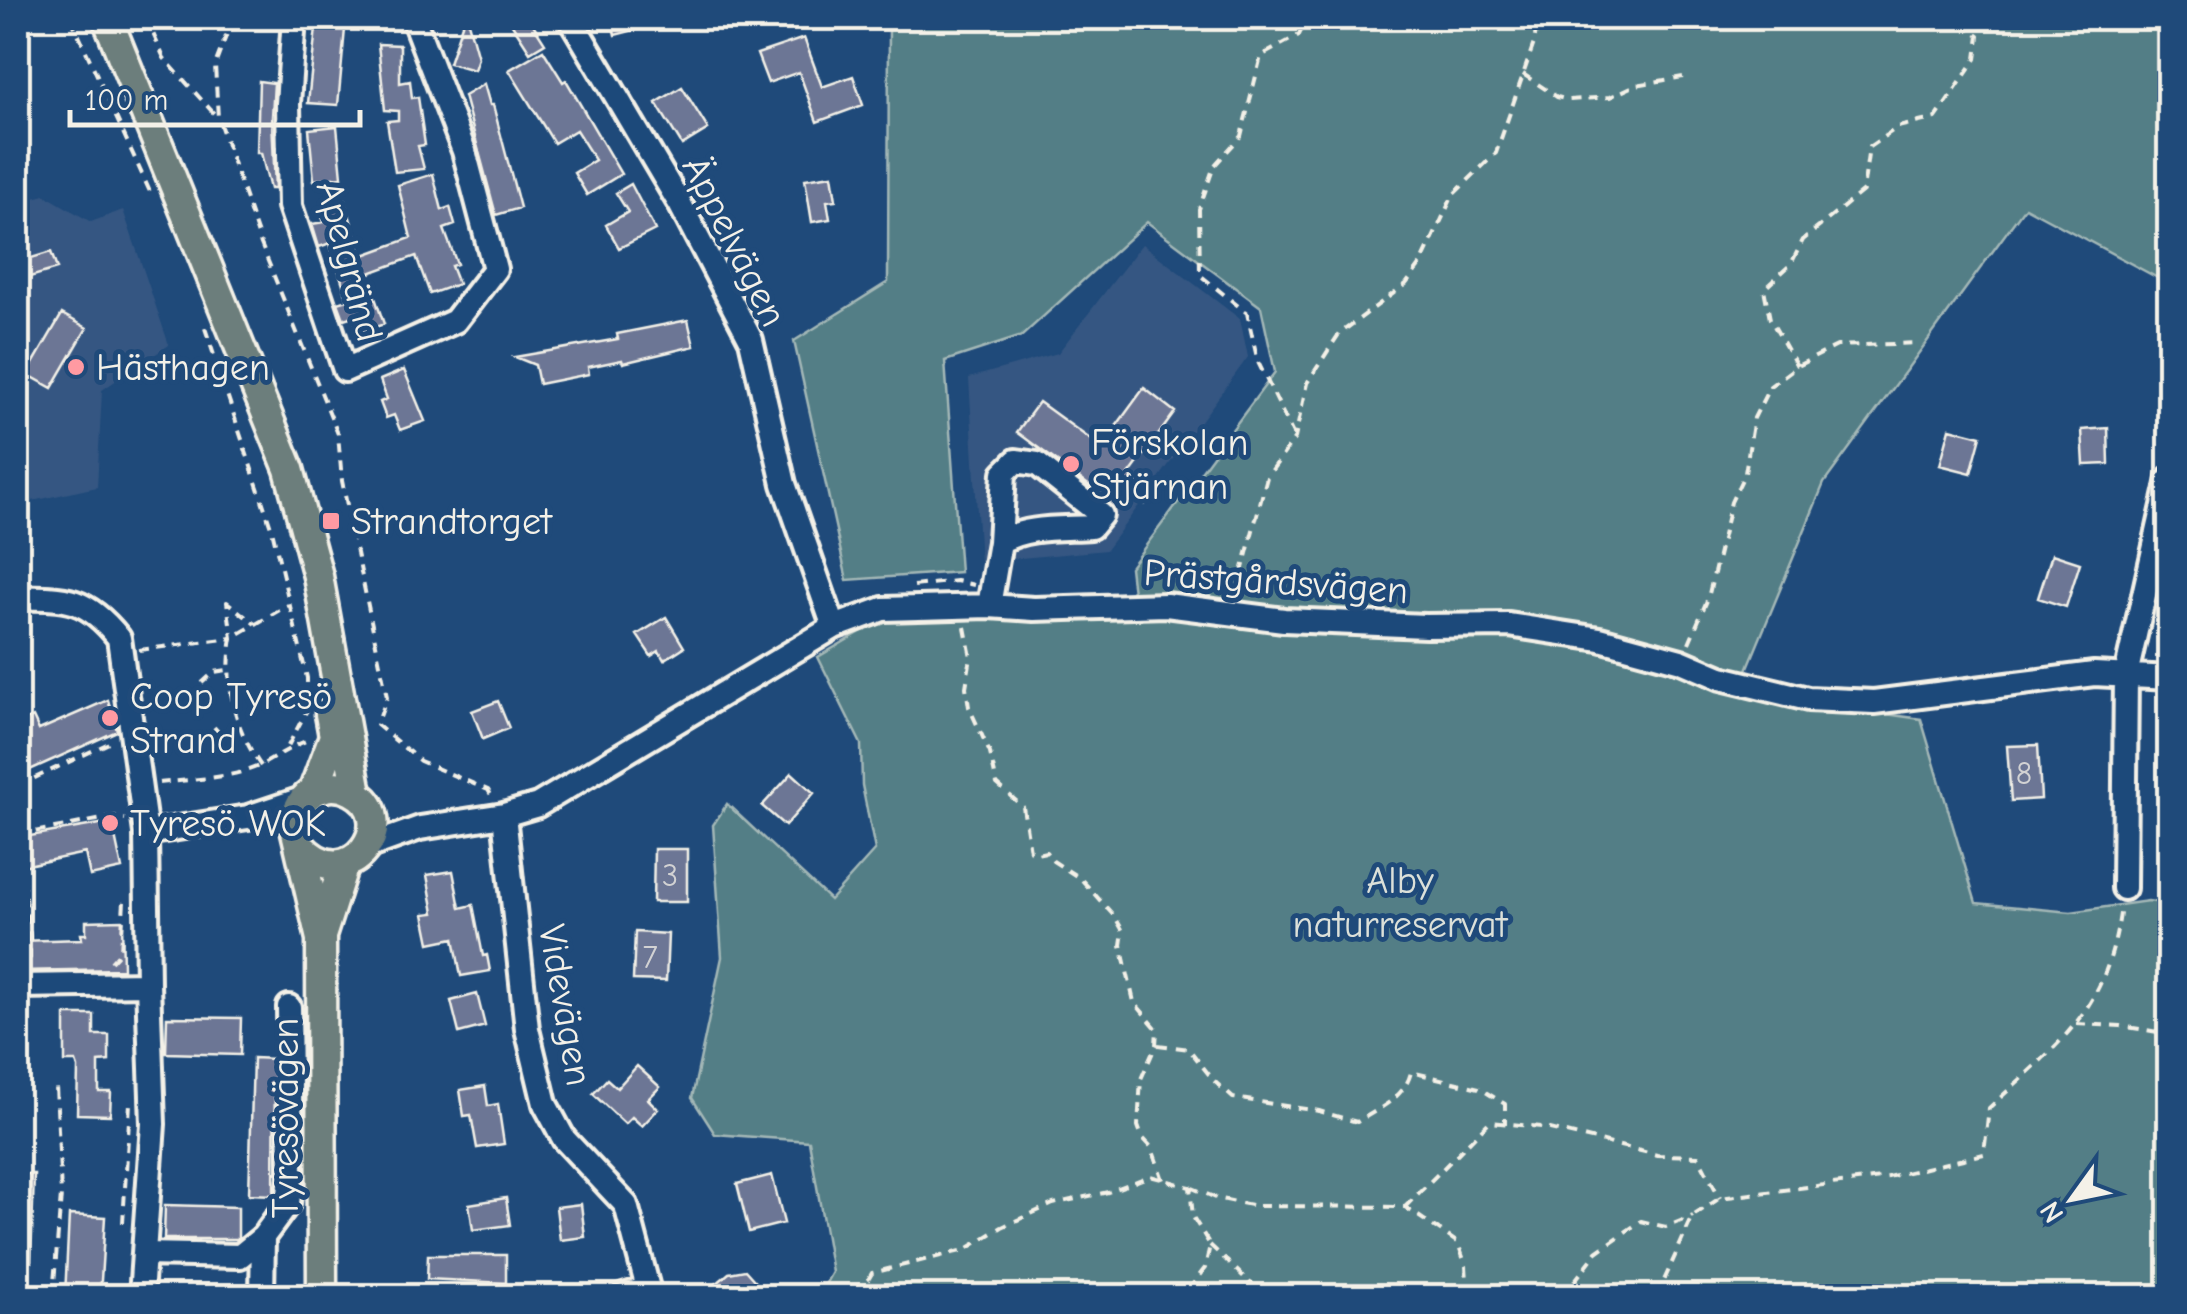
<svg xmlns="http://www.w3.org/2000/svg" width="2187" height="1314" font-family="'Comic Neue',sans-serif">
	<rect width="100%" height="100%" fill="#1f4a7a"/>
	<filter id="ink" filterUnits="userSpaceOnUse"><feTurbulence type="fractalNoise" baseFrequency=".01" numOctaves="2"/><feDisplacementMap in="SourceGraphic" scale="20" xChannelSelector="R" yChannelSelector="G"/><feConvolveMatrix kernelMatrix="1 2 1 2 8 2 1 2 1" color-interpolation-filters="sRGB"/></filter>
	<g filter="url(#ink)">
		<path fill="#365782" d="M45 195 91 222 123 210 169 345 102 390 97 487 18 504V202Z
			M1142 244 1240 319 1248 357 1106 550 980 562 969 378 1058 353Z"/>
		<path fill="#537e86" stroke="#a4b8b7" stroke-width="2.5" d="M889 18H2169V284L2025 207 1824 483 1737 694 1796 707H1836L1921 719 1976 903 2071 912 2148 901 2169 904V1296H819L832 1272 809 1141 715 1134 692 1098 722 957 713 825 727 804 830 900 875 850 862 785 861 744 818 657 864 630 891 619 1135 611 1130 567 1275 372 1261 307 1147 222 1022 336 945 361 960 572 847 580 794 341 888 282Z"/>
		<path fill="#6c7695" stroke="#f4f1e8" stroke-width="2.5" d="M317 18H346L338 105 308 103Z
			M464 18H467L478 58 474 70 449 63Z
			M508 18H529L545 43 530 52Z
			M611 18H662V23L615 35Z
			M804 38 822 87 853 76 863 105 817 122 799 72 768 83 757 54Z
			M378 44 400 45V83L410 81 412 98 418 97 425 145 418 146 424 169 395 172 387 121 398 120V111L385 110Z
			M543 50 563 82 566 80 621 174 587 195 574 173 595 160 576 130 554 143 509 70Z
			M259 81 274 83 272 117 275 189H270L261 153H257Z
			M484 84 490 105H493L520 208 496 215 464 96Z
			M682 87 708 129 682 145 656 103Z
			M337 126 342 177 314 180 309 129Z
			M433 174 442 210 450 207 455 225 444 229 457 264 451 266 458 284 430 294 416 256 367 274 384 324 359 333 353 316 344 319 338 303 348 300 330 243 319 247 312 224 324 222 319 208 345 200 361 256 411 238 398 185Z
			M832 175 836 200 827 201 830 219 812 222 805 179Z
			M631 184 655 230 619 248 606 225 628 212 616 193Z
			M51 252 57 269 23 279 18 262Z
			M62 314 87 328 52 388 27 374Z
			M688 320 694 346 623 363 622 360 588 367 589 374 539 384 535 365 515 357 618 339 617 334Z
			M404 370 425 421 400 430 394 415 386 418 380 402 387 399 380 380Z
			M1144 388 1175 412 1129 475 1153 492 1145 504 1120 487 1110 501 1017 432 1039 402 1101 447Z
			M1950 428 1981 436 1971 473 1940 465Z
			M2108 428 2109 464 2084 465 2082 430Z
			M2052 554 2080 563 2066 607 2038 598Z
			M666 617 684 647 664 660 659 651 651 656 637 635Z
			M108 700 117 731 23 773 18 760V723L33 717 39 730Z
			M498 701 509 728 483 739 472 711Z
			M2038 745 2041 799 2011 801 2007 746Z
			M792 773 814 793 785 826 762 806Z
			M112 822 122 869 90 876 85 853 18 867V838Z
			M654 849H687V902H653Z
			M453 871 460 908 473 905 483 956 487 955 490 971 461 976 454 938 430 943 424 914 434 913 427 875Z
			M122 920 123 969 18 971V941L82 939 81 934H86V921Z
			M635 932 668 934 666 981 633 980Z
			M477 994 485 1026 459 1033 451 1001Z
			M65 1015H94V1035H109V1061L99 1062V1092H111L110 1115 77 1114 78 1068 76 1062H65Z
			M167 1017 241 1018 240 1055 166 1053Z
			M253 1058 275 1059 274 1195 249 1194Z
			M637 1066 660 1087 648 1099 658 1109 642 1126 632 1117 625 1124 593 1094 607 1079 617 1088Z
			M485 1086 488 1106 498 1104 504 1144 477 1148 471 1115 464 1116 460 1090Z
			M18 1174H34L30 1294H18Z
			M772 1175 784 1223 749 1232 737 1184Z
			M506 1198 510 1225 473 1230 469 1204Z
			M581 1204 585 1237 560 1240 556 1207Z
			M165 1205 238 1207V1239H164Z
			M69 1215 105 1217 100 1296H65Z
			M428 1255H506V1283L427 1279Z
			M745 1270 762 1289 754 1296H702L729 1273Z"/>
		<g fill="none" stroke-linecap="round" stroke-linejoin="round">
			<g stroke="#f4f1e8" stroke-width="30">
				<path id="minor" d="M294 18 288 104 290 206 345 370 455 321 495 269 464 151 413 18
					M570 18 680 204 751 340 784 484 834 627
					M18 598C67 597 87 598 119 638L146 833 148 984 18 986
					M989 606 1000 542 1004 473 1016 461 1037 464 1101 515 1091 527C1061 529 1026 526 1000 542
					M504 815 527 1029 545 1104 564 1139 626 1205 650 1296
					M146 833 248 817 305 798
					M367 847 420 828 504 815 538 805 834 627 883 609 989 606 1034 609 1166 605 1284 620 1426 626 1509 625 1600 639 1681 661 1721 678 1808 699 1874 702 2094 674 2170 678
					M2124 888 2126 675 2170 479
					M144 1254 240 1256 263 1237
					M141 1296 153 1124 148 984
					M262 1296 263 1237 288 1203 291 1177 289 1007
					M624 1296 648 1288"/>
			</g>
			<g stroke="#f4f1e8" stroke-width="35">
				<path id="major" d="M107 18 289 469 318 576 357 793
					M314 790 334 736 330 714
					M301 847C349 900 405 818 352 791 342 786 333 784 322 788 305 793 297 807 294 823L321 939 322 1296
					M322 933 344 864"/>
			</g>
			<path stroke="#f4f1e8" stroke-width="4" stroke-dasharray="10 8" stroke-linecap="butt" d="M71 18 151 194
				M146 18 164 58 218 118
				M233 18 215 65 218 118 261 244 338 434 342 481 387 697 377 725 420 761 488 790 493 798
				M1523 74 1557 97 1568 100 1610 97 1636 85 1683 77
				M205 328 272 530 307 678V708
				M1797 366 1770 319 1764 289 1791 264 1803 240 1863 191 1869 147 1898 127 1936 118 1976 59 1979 36 1954 18
				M1294 436 1258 362 1247 313 1200 275 1199 209 1214 166 1241 136 1261 56 1299 35 1307 18
				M914 586 956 581 974 585
				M1208 588 1238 591
				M1237 591 1267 477 1295 438 1307 383 1339 334 1406 284 1421 264 1453 195 1496 153 1534 43 1538 18
				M965 627 971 657 966 687 969 707 990 753 997 784 1023 807 1030 851 1037 854 1046 852 1053 861 1081 879 1115 917 1123 931 1121 945 1134 1002 1157 1029 1156 1045 1141 1079 1138 1126 1142 1137 1152 1148 1163 1180
				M1689 643 1708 598 1731 502 1745 473 1754 418 1770 386 1797 366 1837 346 1919 343
				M139 650 232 638 227 602 255 624
				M202 683 214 672 228 670
				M214 727 222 736 240 737
				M288 746 307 710
				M261 766C234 727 224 685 232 638L288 605
				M159 783C192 779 233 779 263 764 278 756 290 747 306 741
				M18 786 113 741
				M18 835 113 817 125 819
				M18 842 30 936V966
				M111 962 121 951 124 901
				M2076 1024 2121 1026 2170 1034
				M1158 1045 1189 1049 1214 1081 1233 1098 1319 1111 1357 1122C1378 1109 1405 1098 1411 1072L1479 1088 1505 1104V1124
				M1190 1187 1216 1198 1256 1206 1405 1207 1458 1243 1466 1266 1468 1296
				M1405 1207 1489 1122 1542 1127 1657 1155 1698 1156 1720 1198
				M123 1223 130 1103
				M1210 1245 1264 1296
				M53 1296 61 1195 56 1086
				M859 1296 872 1273 965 1250 1002 1227 1053 1204 1108 1192 1150 1176 1190 1187 1193 1217 1210 1245 1205 1268 1189 1289 1191 1296
				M1563 1296 1597 1252 1641 1221 1666 1227 1693 1216
				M1657 1296 1693 1216 1720 1198 1888 1177 1984 1154 1989 1108C2061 1041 2108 1011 2121 906"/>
			<use href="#minor" stroke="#1f4a7a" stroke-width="22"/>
			<use href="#major" stroke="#6c7e7c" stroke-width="28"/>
		</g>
	</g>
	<g fill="#ff9aa2" stroke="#1f4a7a" stroke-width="4">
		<circle cx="76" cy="367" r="10"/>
		<circle cx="1071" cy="464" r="10"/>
		<rect x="321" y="511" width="20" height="20" rx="5"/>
		<circle cx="110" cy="718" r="10"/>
		<circle cx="110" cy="823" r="10"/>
	</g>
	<g text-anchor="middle" stroke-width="10" stroke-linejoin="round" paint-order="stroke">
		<g font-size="32" fill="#d2d2d3">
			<text x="2024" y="784">8</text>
			<text x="670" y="886">3</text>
			<text x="650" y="968">7</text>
		</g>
		<g font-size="38" fill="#f4f1e8" stroke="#1f4a7a">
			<text transform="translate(735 241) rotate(63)" y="13">Äppelvägen</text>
			<text transform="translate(350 261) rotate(75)" y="13">Apelgränd</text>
			<text transform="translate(1276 581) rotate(4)" y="13">Prästgårdsvägen</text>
			<text transform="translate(566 1005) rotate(80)" y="13">Videvägen</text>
			<text transform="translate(285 1118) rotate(-90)" y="13">Tyresövägen</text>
		</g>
		<g font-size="38" fill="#f4f1e8" stroke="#1f4a7a" text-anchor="start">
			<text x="96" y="380">Hästhagen</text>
			<text x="1091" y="455">Förskolan<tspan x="1091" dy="44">Stjärnan</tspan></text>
			<text x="351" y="534">Strandtorget</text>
			<text x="130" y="709">Coop Tyresö<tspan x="130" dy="44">Strand</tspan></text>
			<text x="130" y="836">Tyresö WOK</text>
		</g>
		<g font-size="38" fill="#dce0d9" stroke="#1f4a7a">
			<text x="1400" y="893">Alby<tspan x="1400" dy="44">naturreservat</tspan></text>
		</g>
	</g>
	<rect width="2187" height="1314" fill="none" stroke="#1f4a7a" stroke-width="60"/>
	<rect x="30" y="30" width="2127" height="1254" fill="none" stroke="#f4f1e8" stroke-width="4" filter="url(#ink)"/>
	<g transform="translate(2072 1199) rotate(237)" stroke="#1f4a7a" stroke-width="8" paint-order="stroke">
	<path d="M0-8L18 38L0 25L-18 38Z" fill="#f4f1e8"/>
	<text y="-15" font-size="28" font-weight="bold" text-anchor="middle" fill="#f4f1e8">N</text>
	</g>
	<path d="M70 110v15h290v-15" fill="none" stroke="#f4f1e8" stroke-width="5"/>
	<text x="85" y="110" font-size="30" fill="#f4f1e8" stroke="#1f4a7a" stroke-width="8" paint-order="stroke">100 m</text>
</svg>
